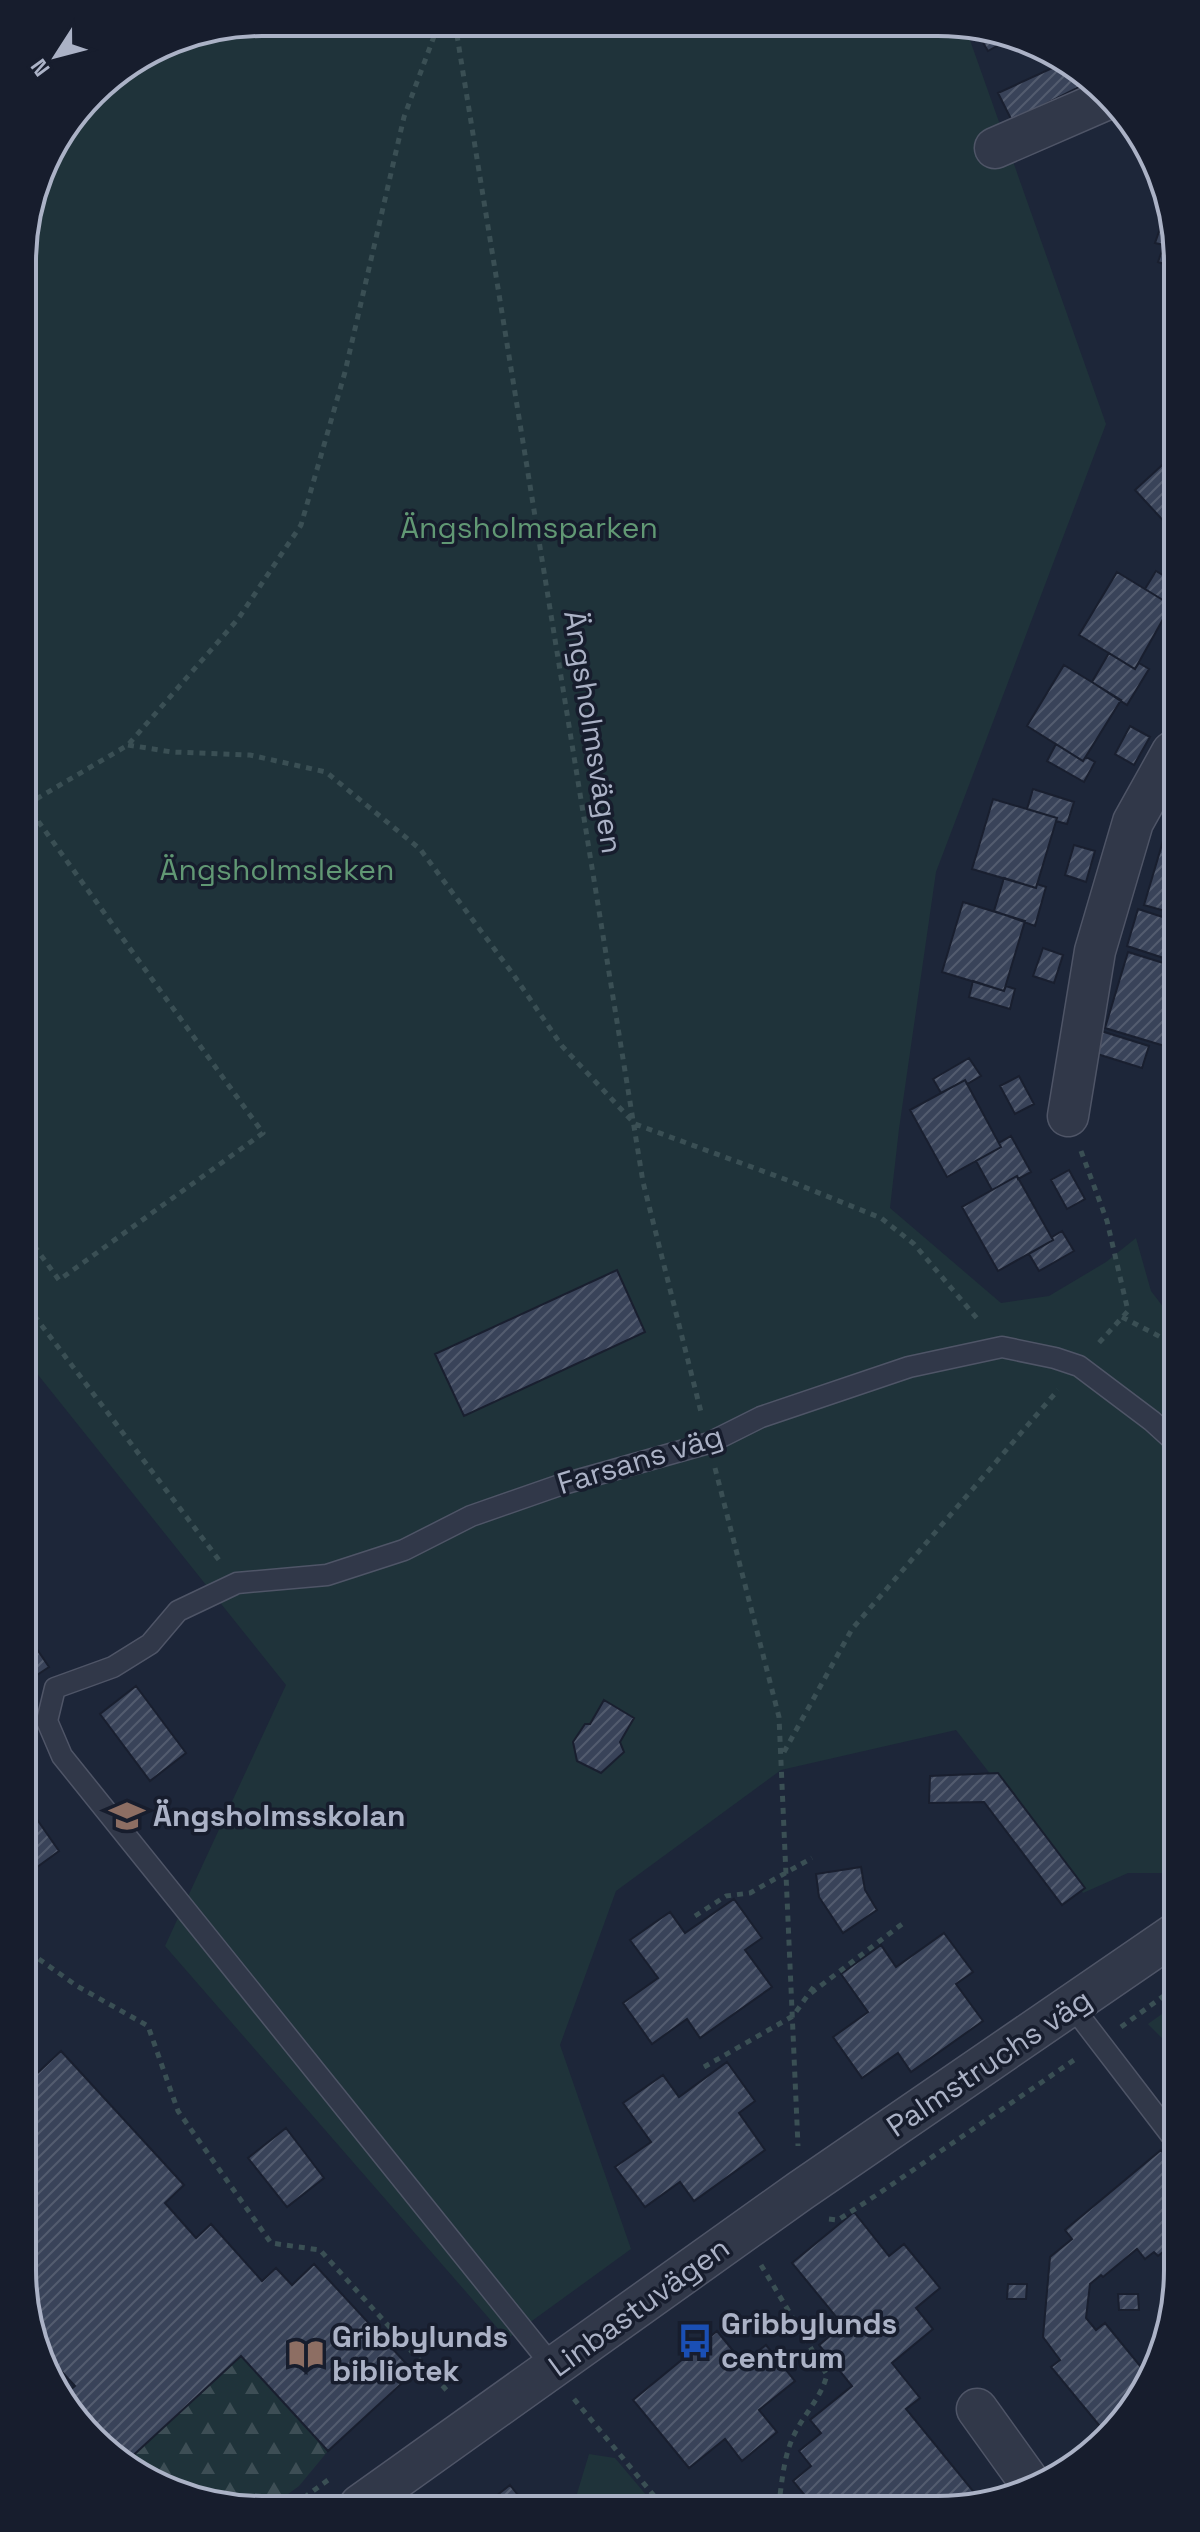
<svg xmlns="http://www.w3.org/2000/svg" width="1200" height="2532" font-family="'Space Grotesk',sans-serif">
	<defs>
		<pattern id="forest-firs" width="22" height="20" patternUnits="userSpaceOnUse" patternTransform="scale(2)"><rect width="22" height="20" fill="#1f333a"/><path d="M5 1l3.5 6h-7zM16 11l3.5 6h-7z" fill="#3d4e55"/></pattern>
		<pattern id="building-hatch" width="6" height="6" patternUnits="userSpaceOnUse" patternTransform="scale(2)"><rect width="6" height="6" fill="#394359"/><path d="M-1 1l2-2M0 6l6-6M5 7l2-2" fill="none" stroke="#535c6f"/></pattern>
	</defs>
	<rect width="100%" height="100%" fill="#1d2639"/>
	<path fill="url(#forest-firs)" d="M1176 2004 1177 2053 1148 2024Z
		M241 2356 328 2451 299 2486 273 2505H215L126 2462Z"/>
	<path fill="#1f333a" d="M262 22 965 26 1106 424 936 872 899 1129 890 1208 1001 1303 1049 1296 1106 1262 1136 1238 1151 1291 1174 1321 1176 1873H1128L1083 1893 956 1730 781 1770 616 1891 560 2045 631 2249 507 2339 165 1946 286 1685 27 1361 24 231 47 155 103 82 170 40Z
		M589 2454 615 2458 653 2503 576 2504V2497Z"/>
	<path fill="url(#building-hatch)" stroke="#191f2f" stroke-width="2" d="M973 26 985 27 1009 39 988 51Z
		M1061 64 1093 80 1012 121 998 93Z
		M1162 223 1170 225V266L1158 262 1164 245 1155 243Z
		M1171 457V529L1135 490Z
		M1156 571 1171 580V605L1145 589Z
		M1117 572 1171 605 1135 669 1079 635Z
		M1109 653 1135 669 1139 663 1149 669 1127 705 1092 682Z
		M1064 665 1121 700 1083 761 1027 726Z
		M1130 726 1150 737 1134 765 1115 754Z
		M1056 744 1083 761 1086 757 1095 762 1084 782 1047 761Z
		M1033 789 1074 802 1067 824 1056 821 1057 818 1027 809Z
		M993 799 1057 818 1036 888 972 869Z
		M1171 802H1172V826L1165 825Z
		M1166 831 1172 832V913L1144 905Z
		M1074 845 1095 851 1086 882 1065 875Z
		M1004 878 1036 888 1037 884 1046 887 1035 926 994 911Z
		M963 902 1025 921 1004 991 942 972Z
		M1138 909 1172 920 1173 961 1127 946Z
		M1043 948 1063 955 1054 983 1033 976Z
		M1128 952 1173 966V1033L1168 1047 1105 1028Z
		M973 981 1004 991 1006 986 1015 989 1010 1009 969 997Z
		M1101 1031 1149 1046 1142 1068 1094 1053Z
		M969 1058 981 1076 967 1084 965 1080 941 1093 933 1079Z
		M1019 1076 1034 1104 1015 1114 1000 1086Z
		M965 1080 1001 1147 947 1177 910 1110Z
		M1011 1136 1031 1172 1018 1179 1017 1176 992 1190 976 1161 1001 1147 999 1143Z
		M1069 1170 1085 1199 1067 1209 1051 1180Z
		M1017 1176 1053 1240 998 1271 962 1207Z
		M1062 1231 1074 1251 1039 1271 1029 1254 1053 1240 1052 1237Z
		M617 1270 645 1332 464 1416 435 1354Z
		M28 1636 49 1667 28 1681Z
		M136 1686 186 1753 150 1781 100 1714Z
		M604 1700 634 1718 620 1742 624 1752 601 1773 577 1761 573 1742 585 1724H590Z
		M998 1773 1085 1888 1062 1905 984 1802 929 1803 930 1776Z
		M29 1808 59 1851 29 1873Z
		M861 1867 865 1890 877 1910 843 1933 819 1897 816 1874Z
		M734 1899 762 1938 745 1950 772 1987 700 2038 687 2019 652 2044 623 2003 658 1978 630 1940 670 1912 685 1933Z
		M944 1933 973 1972 956 1984 983 2021 911 2072 898 2053 862 2078 833 2037 868 2012 841 1974 881 1945 896 1967Z
		M61 2051 184 2185 165 2203 196 2238 211 2224 262 2281 276 2268 292 2285 314 2264 414 2372 328 2451 241 2356 126 2462 103 2450 61 2398 75 2386 34 2342 30 2333V2080Z
		M727 2062 755 2101 739 2113 765 2150 694 2201 680 2182 645 2207 615 2167 651 2142 623 2103 663 2075 679 2097Z
		M286 2128 324 2178 287 2207 248 2158Z
		M1161 2150 1177 2169V2216L1174 2219 1177 2223V2232L1171 2238 1175 2242 1158 2256 1154 2252 1145 2259 1137 2249 1103 2277 1101 2275 1090 2284 1086 2318 1096 2330 1105 2323 1150 2378 1128 2417 1108 2436 1051 2367 1060 2360 1043 2337 1050 2257 1072 2239 1065 2230Z
		M854 2212 889 2256 904 2244 940 2288 916 2308 933 2329 892 2363 920 2398 906 2409 982 2502 811 2503 793 2481 811 2466 799 2451 821 2433 810 2420 852 2386 819 2345 843 2325 792 2263Z
		M1008 2284H1027L1026 2299H1007Z
		M1118 2294H1138L1139 2310H1119Z
		M717 2331 743 2363 766 2345 795 2381 759 2410 777 2432 742 2461 725 2439 689 2468 633 2400Z
		M510 2485 525 2504H486Z"/>
	<g fill="none" stroke-linecap="round" stroke-linejoin="round">
		<g stroke="#4f5567" stroke-width="23">
			<path id="service" d="M1072 2006 1177 2143
				M554 2368 62 1756 47 1721 55 1688 113 1667 150 1644 178 1611 237 1583 327 1575 404 1550 471 1516 560 1485 709 1443 761 1417 909 1367 1002 1347 1055 1358 1079 1366 1152 1421 1174 1441"/>
		</g>
		<g stroke="#4f5567" stroke-width="43">
			<path id="minor" d="M995 148 1110 98
				M1068 1116 1095 951 1133 822 1172 752
				M977 2409 1033 2487
				M360 2505 800 2191 1176 1933"/>
		</g>
		<path stroke="#3a4f54" stroke-width="5" stroke-dasharray="6 6" stroke-linecap="butt" d="M455 23 643 1182 702 1416
			M128 745 172 752 250 755 326 772 420 849 513 974 562 1046 635 1124 787 1180 881 1218 914 1244 980 1322
			M26 805 128 745 238 619 301 525 345 372 404 117 439 23
			M26 830 38 821
			M1081 1151 1107 1221 1128 1311 1096 1346
			M27 1236 59 1280 263 1133 38 821 31 803
			M27 1306 219 1560
			M1122 1317 1174 1344
			M715 1468 779 1717 798 2146
			M784 1752 852 1629 1058 1390
			M695 1916 726 1896 750 1893 812 1858
			M29 1952 77 1986 148 2026 178 2111 271 2243 320 2250 450 2394
			M811 1993 906 1921
			M1121 2027 1176 1987
			M704 2067 793 2016 815 1985
			M829 2219 838 2220 878 2194 1077 2058
			M761 2265 827 2375C821 2398 804 2414 794 2435 784 2455 782 2481 779 2503
			M574 2399 660 2503
			M294 2505 328 2480"/>
		<use href="#service" stroke="#313849" stroke-width="20"/>
		<use href="#minor" stroke="#313849" stroke-width="40"/>
	</g>
	<defs>
		<g id="school-bare" transform="scale(2.76)"><path d="M0-5L7-2L0 1L-7-2ZM-4 1L0 2.5L4 1V4Q0 6-4 4Z" fill="#8d6e63" stroke="#171d2d" stroke-width="2.5" paint-order="stroke"/></g>
		<g id="bus-bare" transform="scale(2.76)"><path d="M-5-6H5V4H4V6H2V4H-2V6H-4V4H-5ZM-3.5-4V0h7V-4ZM-3.5 1.2v1.5H-2V1.2ZM2 1.2v1.5H3.5V1.2Z" fill="#1a4fb4" stroke="#171d2d" stroke-width="2.5" paint-order="stroke"/></g>
		<g id="library-bare" transform="scale(2.76)"><path d="M-6-4Q-3-5.5-.7-3.5V5Q-3 3-6 4ZM6-4Q3-5.5 .7-3.5V5Q3 3 6 4Z" fill="#8d6e63" stroke="#171d2d" stroke-width="2.5" paint-order="stroke"/></g>
	</defs>
	<g fill-rule="evenodd">
		<use href="#school-bare" x="127" y="1816"/>
		<use href="#bus-bare" x="695" y="2341"/>
		<use href="#library-bare" x="306" y="2354"/>
	</g>
	<g text-anchor="middle" stroke-width="7" stroke-linejoin="round" paint-order="stroke">
		<g font-size="30" fill="#619874" stroke="#171d2d">
			<text x="529" y="538">Ängsholmsparken</text>
			<text x="277" y="880">Ängsholmsleken</text>
		</g>
		<g font-size="30" fill="#abb2c6" stroke="#171d2d">
			<text transform="translate(593 732) rotate(81)" y="10">Ängsholmsvägen</text>
			<text transform="translate(640 1460) rotate(-17)" y="10">Farsans väg</text>
			<text transform="translate(989 2063) rotate(-34)" y="10">Palmstruchs väg</text>
			<text transform="translate(639 2307) rotate(-36)" y="10">Linbastuvägen</text>
		</g>
		<g font-size="30" font-weight="bold" fill="#abb2c6" stroke="#171d2d" text-anchor="start">
			<text x="153" y="1826">Ängsholmsskolan</text>
			<text x="721" y="2334">Gribbylunds<tspan x="721" dy="34">centrum</tspan></text>
			<text x="332" y="2347">Gribbylunds<tspan x="332" dy="34">bibliotek</tspan></text>
		</g>
	</g>
	<path d="M0 0H1200V2532H0ZM262 36H938A226 226 0 0 1 1164 262V2270A226 226 0 0 1 938 2496H262A226 226 0 0 1 36 2270V262A226 226 0 0 1 262 36Z" fill="#171d2d" fill-rule="evenodd"/>
	<path fill="none" stroke="#abb2c6" stroke-width="4" d="M262 36H938A226 226 0 0 1 1164 262V2270A226 226 0 0 1 938 2496H262A226 226 0 0 1 36 2270V262A226 226 0 0 1 262 36Z"/>
	<g transform="translate(56 56) rotate(234)" stroke="#171d2d" stroke-width="6" paint-order="stroke">
	<path d="M0-6L14 30L0 20L-14 30Z" fill="#abb2c6"/>
	<text y="-12" font-size="22" font-weight="bold" text-anchor="middle" fill="#abb2c6">N</text>
	</g>
</svg>
